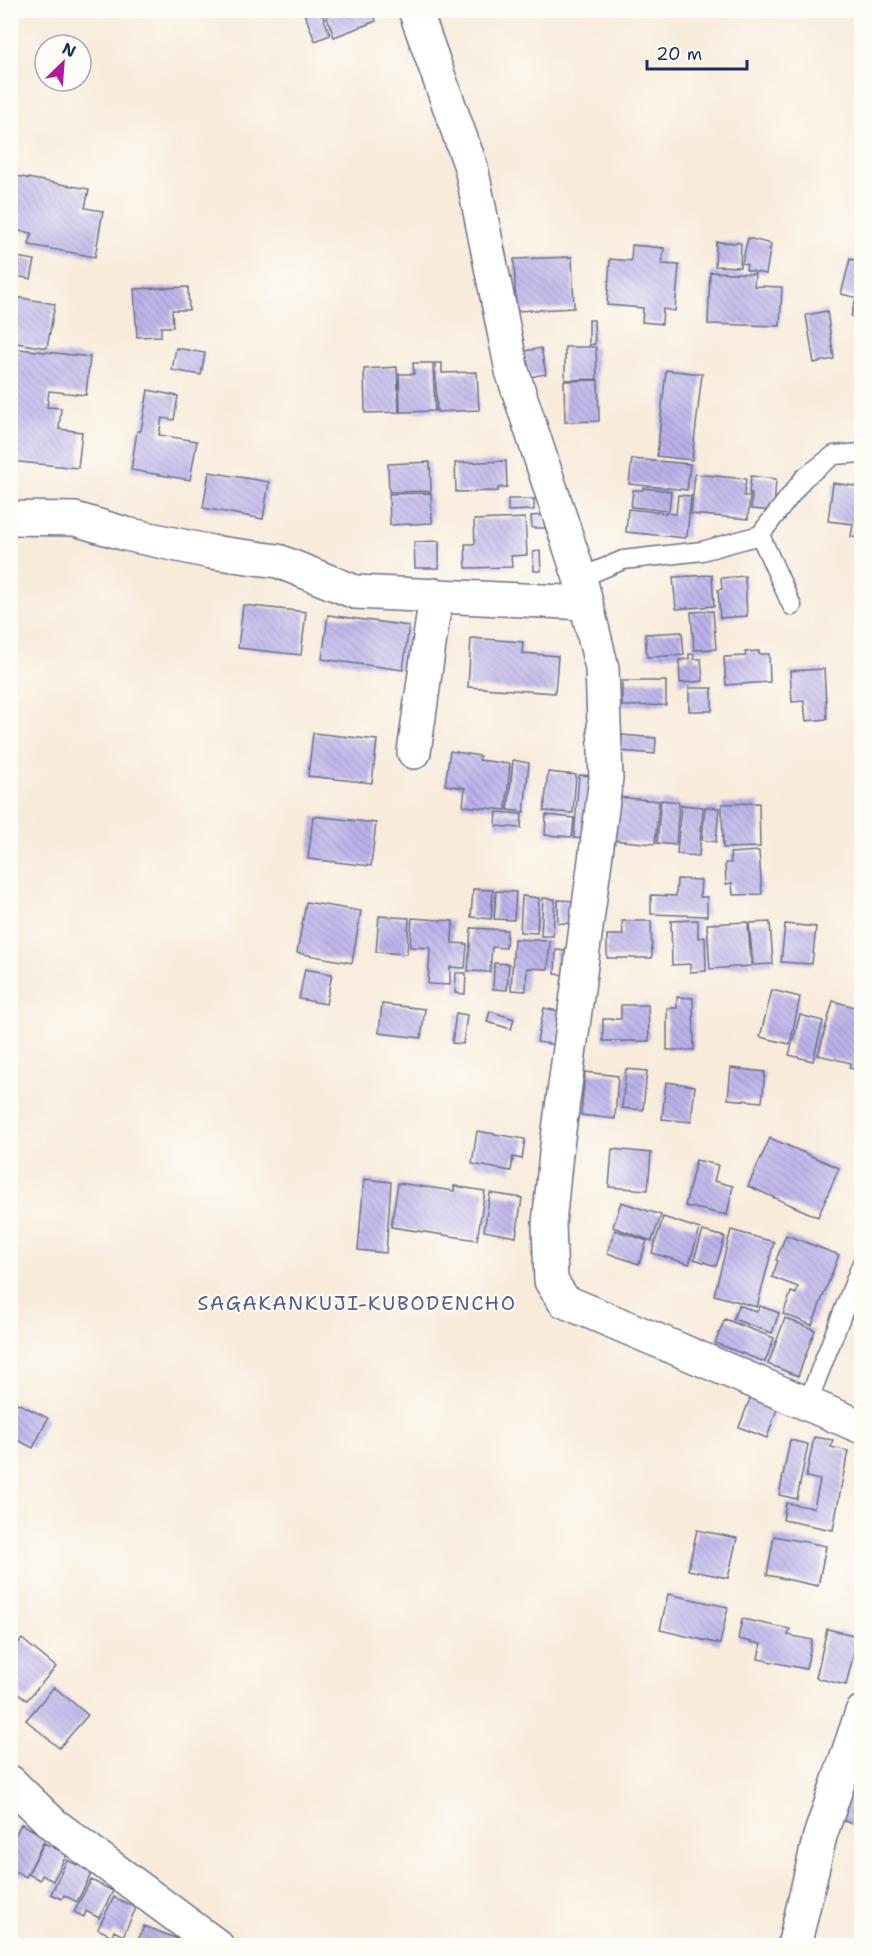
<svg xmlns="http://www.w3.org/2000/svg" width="872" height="1956" font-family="'Shantell Sans',sans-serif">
	<defs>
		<pattern id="building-back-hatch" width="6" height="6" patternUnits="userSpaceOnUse" patternTransform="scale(1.5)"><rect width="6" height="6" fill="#bcb3ea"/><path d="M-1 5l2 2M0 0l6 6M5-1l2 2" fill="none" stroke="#9892c1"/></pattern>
	</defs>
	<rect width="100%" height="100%" fill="#fdfcf7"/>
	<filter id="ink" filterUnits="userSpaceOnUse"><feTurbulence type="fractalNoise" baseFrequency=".0167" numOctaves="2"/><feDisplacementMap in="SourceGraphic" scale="12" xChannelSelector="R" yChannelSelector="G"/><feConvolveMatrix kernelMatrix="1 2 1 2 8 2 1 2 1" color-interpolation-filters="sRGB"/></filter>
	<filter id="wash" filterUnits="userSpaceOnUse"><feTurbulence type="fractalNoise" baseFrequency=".008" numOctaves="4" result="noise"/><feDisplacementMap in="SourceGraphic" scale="24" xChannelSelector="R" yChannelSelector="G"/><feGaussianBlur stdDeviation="1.35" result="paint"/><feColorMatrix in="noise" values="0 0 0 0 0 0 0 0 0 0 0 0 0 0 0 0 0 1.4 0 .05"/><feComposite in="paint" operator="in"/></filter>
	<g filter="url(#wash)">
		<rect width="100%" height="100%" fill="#f8ebda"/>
		<g id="blocks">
			<path fill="url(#building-back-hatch)" d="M303 10H321L330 35 315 41Z
				M324 10H372L376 21 334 37Z
				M10 175 89 189 85 208 103 211 95 257 29 245 32 233 10 229Z
				M748 238 771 244 766 274 746 270 747 265 742 263Z
				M716 242 741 243 740 267 715 266Z
				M632 245 664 248 662 264 679 265 675 311 663 309 662 324 642 322 643 308 607 305 610 259 631 261Z
				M10 256 35 260 31 279 10 275Z
				M572 257 574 308 516 311 514 259Z
				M850 259 862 262 859 271 862 272V287L858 298 841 294Z
				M710 272 755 274 754 286 782 287 780 326 708 324Z
				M188 287 189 310H172L173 327H161V336L137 337 134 289Z
				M10 296 55 304 47 348 10 342Z
				M855 301 862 302V319L851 316Z
				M827 311 834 359 814 363 806 315Z
				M589 320H594L595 344 589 345Z
				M565 347H596L597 379 565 380Z
				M10 348 90 357 86 395 49 391 47 407 61 408 59 429 82 432 78 468 10 461Z
				M176 348 205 353 201 375 172 370Z
				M541 348 546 374 529 377 524 351Z
				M413 363H433L435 411 400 412 399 374H414Z
				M435 363H442V373L477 372 479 410 437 412Z
				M397 367 399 412 365 413 364 369Z
				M666 370 702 374 692 460 657 456Z
				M598 380 599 421 565 422 564 381Z
				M148 390 178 396 174 420 162 418 159 435 197 441 190 480 131 470 137 431H141Z
				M632 459 690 464 687 490 629 484Z
				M506 461 507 487 498 488V491L456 492 455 463Z
				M430 462 431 491 389 492 388 464Z
				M209 472 269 482 263 519 203 508Z
				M695 474 746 479 744 496H750L748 519 691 514Z
				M751 476 776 479 774 511 751 509 752 493H749Z
				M833 483 862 487V538L851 537 853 524 828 521Z
				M643 488 671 491 669 511 631 507 633 490H643Z
				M431 493 432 523 390 525 389 494Z
				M678 495 691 496 687 536 685 538 626 532 628 509 676 514Z
				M508 499H534V510L508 511Z
				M544 515 545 528H532L531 516Z
				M525 518 527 555 511 556 512 567 466 568 465 544H475L474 520Z
				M439 541V568H415L414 542Z
				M540 551 541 571H534L533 552Z
				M712 575 714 606 676 609 673 577Z
				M745 576 747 616 720 618 718 590 722 589 721 578Z
				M243 605 306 612 301 655 238 648Z
				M713 611 716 649 694 650 691 612Z
				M328 615 409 626 403 670 322 659Z
				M682 632 684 655 647 657 645 634Z
				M471 638 523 642 522 653 558 656 555 693 468 687Z
				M759 651V654H769L770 682 726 685 724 657 746 656 745 652Z
				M689 654H694V659H701L703 681 680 683 679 660 689 659Z
				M824 669 827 719 806 721 804 701 792 702 790 671Z
				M622 681H666V705L622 706Z
				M689 688H712V711H689Z
				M313 733 377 740 372 783 308 776Z
				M622 735 656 738 655 754 620 751Z
				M450 751 480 756 479 760 510 764 506 810 463 806 465 788 445 785Z
				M513 760 529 763 524 812 508 810Z
				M548 772 576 775 573 813 544 811Z
				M579 775 593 776 588 839 574 838Z
				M617 797 659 801 655 844 613 840Z
				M661 800 679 802 676 845 657 843Z
				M759 803 760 847 723 848 722 804Z
				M681 805 703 807 699 856 677 854Z
				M705 807 719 808 716 842 702 840Z
				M497 812 522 814 521 828 496 826Z
				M546 815 574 818 572 837 545 835Z
				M313 816 376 823 371 866 308 859Z
				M759 851 762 894 733 895 732 883 726 884 725 863H731L730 853Z
				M677 879 701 880 700 897H707V916L651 914V895L676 896Z
				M473 889 493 890 491 919 471 917Z
				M496 891 516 892 514 920 494 919Z
				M522 896 539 898 537 933 520 932Z
				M543 898 555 899 553 936H541Z
				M558 900 578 901 576 924 558 923Z
				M306 902 361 911 352 963 297 953Z
				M379 916 409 918 407 954 376 952Z
				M412 918 453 921 452 943 467 944 465 968 450 967V985L428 984 430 948 410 947Z
				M698 920V938L705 937 706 971 690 972V964L672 965 671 921Z
				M622 921H651L652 958H607V935H623Z
				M748 922 751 966 710 969 707 924Z
				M770 922 773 964 753 965 749 923Z
				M785 924 816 927 812 964 781 962Z
				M471 928 507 930 506 948 492 947 490 972 468 971Z
				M514 939 550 941 548 969 527 968 526 991 511 990Z
				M556 950 567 951 566 975 555 974Z
				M494 963 509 964 507 990 493 989Z
				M305 969 332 974 326 1004 299 999Z
				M456 973H466L465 994 455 993Z
				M772 990 800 997 790 1044 760 1037Z
				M677 997 693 998 694 1050H667V1008H677Z
				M833 1001 862 1009V1071L849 1068 851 1063 818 1055Z
				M382 1004 425 1009 421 1038 379 1033Z
				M621 1005H648L649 1041H603V1019H621Z
				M544 1008 563 1012 557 1045 537 1042Z
				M490 1011 514 1019 511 1029 487 1022Z
				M456 1013 467 1015 463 1044 452 1043Z
				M800 1015 823 1021 813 1061 789 1055Z
				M731 1068 765 1072 762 1102 728 1099Z
				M626 1069 647 1071 643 1110 622 1108Z
				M585 1072 618 1076 615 1119 581 1115Z
				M666 1082 695 1086 691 1122 662 1119Z
				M477 1131 525 1139 522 1159 513 1157 511 1171 472 1164Z
				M770 1138 839 1168 818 1217 748 1186Z
				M612 1149 651 1153 648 1190 609 1187Z
				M696 1160 718 1165 714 1181 733 1186 727 1215 685 1206Z
				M364 1179 391 1182 386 1253 358 1250Z
				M398 1183 454 1191V1186L485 1191 477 1240 391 1227Z
				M490 1193 522 1198 516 1237 484 1231Z
				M621 1202 661 1215 652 1241 613 1227Z
				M663 1217 700 1229 689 1264 652 1253Z
				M615 1230 647 1241 639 1264 607 1253Z
				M731 1230 774 1242 757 1307 714 1295Z
				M703 1231 725 1237 716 1266 694 1259Z
				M786 1235 839 1255 812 1325 783 1314 791 1292 796 1294 798 1287 772 1277 778 1261 776 1260Z
				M739 1305 757 1312 760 1306 779 1313 772 1333 733 1319Z
				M785 1318 815 1330 798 1376 768 1364Z
				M725 1319 774 1338 765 1362 715 1343Z
				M751 1396 778 1406 767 1438 739 1427Z
				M15 1402 48 1418 33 1448 10 1436V1412Z
				M814 1437 833 1440 831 1447 848 1451 833 1530 783 1520 786 1503 814 1508 820 1480 806 1477Z
				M790 1440 808 1444 797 1499 779 1495Z
				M697 1530 737 1538 728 1578 688 1570Z
				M774 1536 826 1546 818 1586 767 1575Z
				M668 1594 728 1607 720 1644 660 1630Z
				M742 1619 790 1629 788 1635 812 1640 806 1669 758 1659 761 1644 738 1639Z
				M827 1629 858 1636 846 1685 816 1678Z
				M22 1639 56 1667 27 1700 10 1686V1652Z
				M54 1687 88 1715 59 1748 26 1720Z
				M849 1785 862 1789V1827L838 1819Z
				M21 1824 46 1837 26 1877 10 1869 13 1863 10 1862V1846Z
				M44 1843 67 1854 53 1881 42 1875 40 1880 28 1874Z
				M67 1860 92 1872 77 1902 64 1895 62 1899 51 1894Z
				M91 1880 113 1891 99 1918 86 1911 84 1917 74 1912Z
				M114 1897 136 1908 123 1936 114 1931 112 1936 98 1929Z
				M144 1926 178 1939 175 1946H136Z"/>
		</g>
	</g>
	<g filter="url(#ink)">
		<use href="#blocks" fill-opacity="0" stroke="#687189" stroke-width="1.5"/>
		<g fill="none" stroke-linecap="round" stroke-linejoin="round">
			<g stroke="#687189" stroke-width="21">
				<path id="service" d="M760 535 792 606
					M580 578 623 560 702 551 760 535 804 478 834 455 862 453
					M807 1404 862 1263"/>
			</g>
			<g stroke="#687189" stroke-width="36">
				<path id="minor" d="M415 10 471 167 512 371 580 578 602 668 606 778 556 1153 549 1224 551 1281 564 1301 862 1427
					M10 518 75 519 126 534 211 552 278 561 355 592 586 603
					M414 752 436 595
					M10 1782 53 1824 217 1946
					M794 1946 820 1836 862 1712"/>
			</g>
			<use href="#service" stroke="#fff" stroke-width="18"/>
			<use href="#minor" stroke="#fff" stroke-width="33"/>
		</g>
	</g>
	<g text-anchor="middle" stroke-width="4.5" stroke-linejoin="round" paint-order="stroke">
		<g font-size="20" letter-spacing="1.5" fill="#535d8f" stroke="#fdfcf7">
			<text x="357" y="1310">SAGAKANKUJI-KUBODENCHO</text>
		</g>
	</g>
	<rect width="872" height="1956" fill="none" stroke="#fdfcf7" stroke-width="36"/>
	<g transform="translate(63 63) rotate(25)"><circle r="28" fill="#fdfcf7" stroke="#a3aaba" stroke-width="1.5"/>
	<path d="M0-4.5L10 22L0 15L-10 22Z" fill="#b5179e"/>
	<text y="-9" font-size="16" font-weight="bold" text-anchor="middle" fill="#1b2f5e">N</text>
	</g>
	<path d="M647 60v9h100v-9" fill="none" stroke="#1b2f5e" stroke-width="3"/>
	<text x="656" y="60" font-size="18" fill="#1b2f5e" stroke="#fdfcf7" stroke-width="4.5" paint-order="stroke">20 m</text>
</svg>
